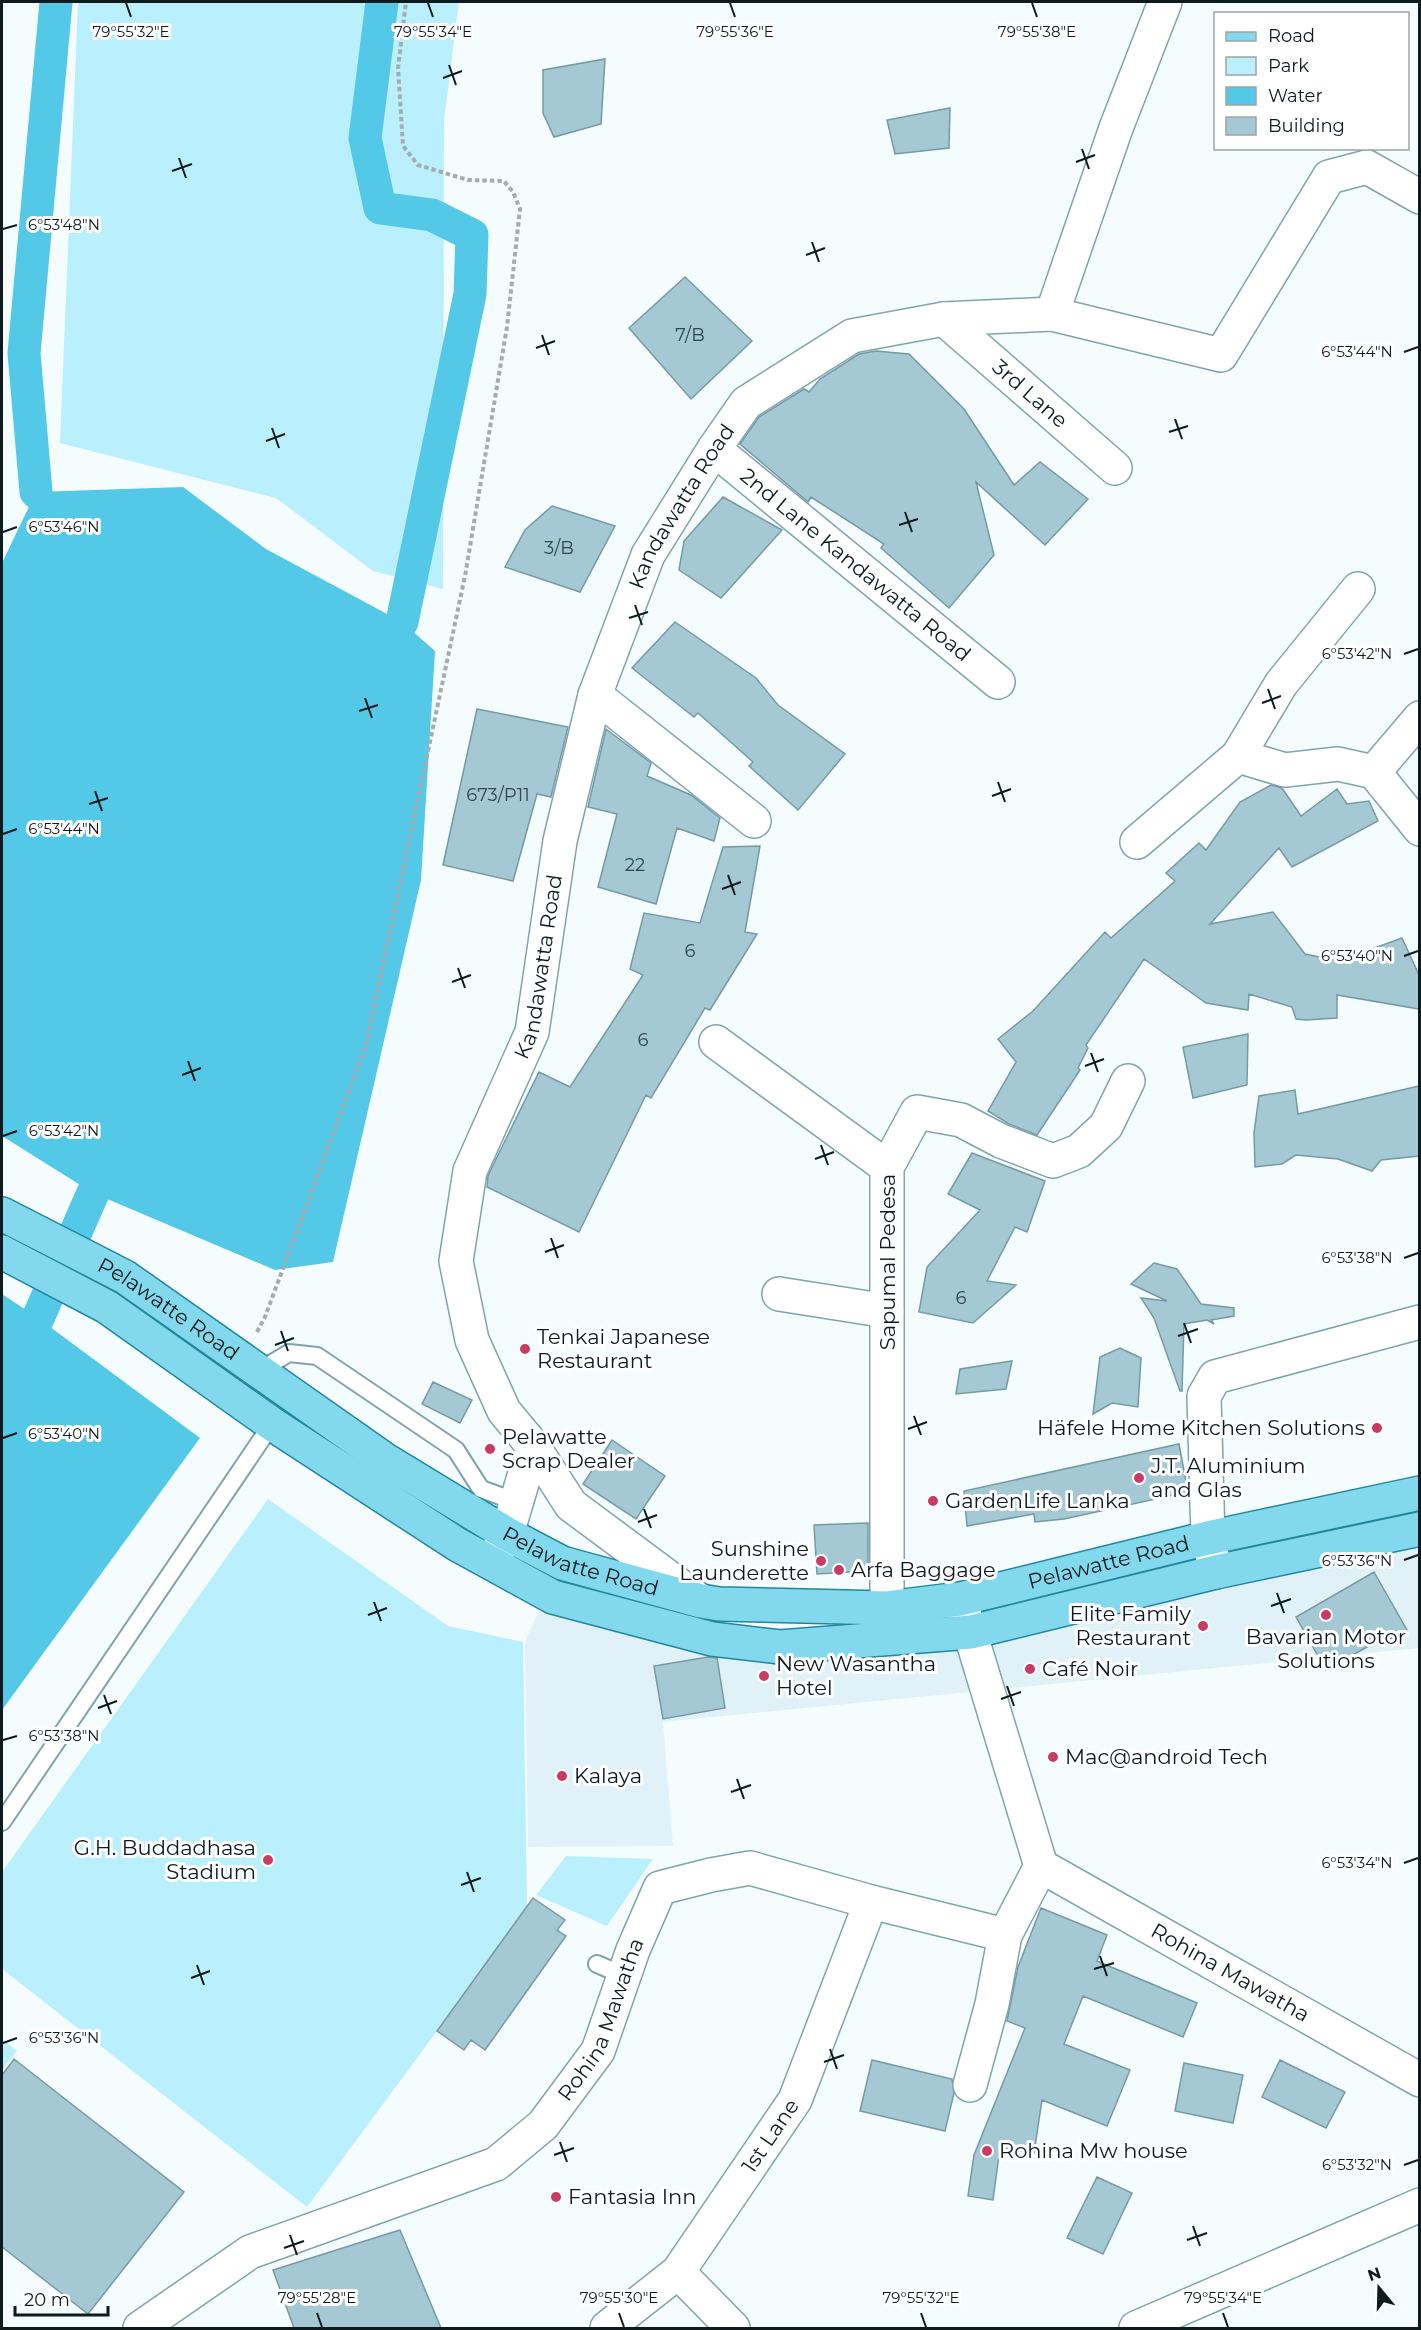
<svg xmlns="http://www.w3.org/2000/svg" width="1421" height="2330" font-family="Montserrat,sans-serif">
	<rect width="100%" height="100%" fill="#f4fcfe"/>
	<path fill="#e0f2f8" d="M1419 1540V1648L663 1722 673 1846 528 1847 525 1641 539 1611 710 1648 780 1656Z"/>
	<path fill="#baeffe" d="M78 2H459L444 120 443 589 373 571 276 498 60 443Z
		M268 1499 448 1626 523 1642 527 1905 437 2031 307 2207 2 1969V1872Z
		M566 1856 653 1859 607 1926 536 1895Z
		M2 2039 17 2051 2 2070Z"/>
	<path fill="#54c8e7" d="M183 487 266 549 402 622 435 651 421 880 333 1262 275 1270 93 1193 2 1136V563L36 492Z
		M2 1294 38 1318 200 1438 2 1710Z"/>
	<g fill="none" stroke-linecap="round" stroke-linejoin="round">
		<path stroke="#54c8e7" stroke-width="33" d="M382 2 365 138 380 208 432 215 472 235 470 294 402 622
			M36 492 24 353 56 2
			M2 1411 38 1318 93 1193"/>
	</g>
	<path fill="#a4c9d4" stroke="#769aa4" stroke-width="1.5" d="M605 59 601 124 554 137 543 113V70Z
		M950 108 949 148 895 154 887 120Z
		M685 277 752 341 691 399 629 328Z
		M876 351 909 354 964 409 1014 485 1040 462 1088 499 1045 545 976 482 994 555 949 608 881 548 884 544 811 497 808 502 740 444 759 417 804 389 809 392 820 379 859 354Z
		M723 497 782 530 721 598 679 570 684 541Z
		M552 506 615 526 580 592 505 567 525 530Z
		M675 622 756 678 778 705 845 754 798 810 749 766 753 762 698 713 694 717 632 668Z
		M477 709 568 727 551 797 537 794 513 881 443 865Z
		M606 729 651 763 647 776 691 795 720 818 714 841 677 828 656 904 598 887 617 814 588 807Z
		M1271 785 1282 788 1301 816 1337 789 1347 804 1369 801 1378 821 1292 867 1279 848 1210 924 1273 912 1305 954 1339 961 1402 938 1419 975V1009L1337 995V1018L1306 1020 1296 1019 1292 1007 1249 994 1248 1010 1206 1003 1144 959 1086 1045 1088 1048 1078 1068 1080 1070 1037 1135 1009 1124 988 1111 1016 1062 998 1039 1033 1011 1105 932 1111 938 1175 881 1166 873 1199 843 1206 850 1240 802Z
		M760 846 745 932 757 934 710 1010 705 1008 651 1098 646 1095 579 1232 487 1187 488 1176 496 1159 539 1072 570 1087 643 975 630 969 644 913 700 923 723 847Z
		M1248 1034 1247 1085 1193 1098 1183 1047Z
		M1419 1086V1156L1381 1160 1372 1171 1338 1159 1296 1155 1282 1164 1255 1167 1254 1133 1259 1096 1295 1090 1298 1114Z
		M972 1153 1045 1181 1027 1232 1015 1227 987 1281 1016 1285 973 1323 919 1312 927 1267 980 1210 948 1194Z
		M1154 1263 1177 1269 1201 1304 1234 1308V1316L1211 1320 1214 1324 1207 1320 1184 1324 1182 1391H1180L1154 1318 1141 1298 1167 1301 1131 1284Z
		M1120 1348 1141 1358 1138 1407 1112 1403 1093 1414 1100 1357Z
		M1012 1361 1006 1389 956 1394 960 1369Z
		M433 1382 472 1400 460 1423 422 1404Z
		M612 1440 665 1476 636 1519 583 1484Z
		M1179 1444 1188 1492 1064 1519 1035 1522 1034 1514 967 1526 964 1491Z
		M868 1523V1571L817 1574 814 1525Z
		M1374 1572 1407 1630 1379 1645 1376 1642 1326 1670 1296 1617Z
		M708 1657 717 1658 725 1708 663 1719 654 1666Z
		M533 1898 565 1920 557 1930 566 1936 485 2050 471 2040 464 2050 437 2031Z
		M1041 1908 1107 1935 1097 1961 1197 2003 1183 2037 1083 1996 1064 2044 1130 2070 1107 2126 1042 2100 1034 2153 1000 2148 993 2200 968 2196 974 2155 1025 2028 1007 2021 1018 1967Z
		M14 2059 184 2192 88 2314 2 2247V2075Z
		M872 2060 952 2079 954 2093 945 2131 860 2111Z
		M1280 2060 1345 2092 1326 2128 1262 2097Z
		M1184 2063 1243 2075 1233 2123 1175 2111Z
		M1097 2177 1132 2193 1103 2254 1067 2238Z
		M400 2230 441 2328H294L273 2270Z"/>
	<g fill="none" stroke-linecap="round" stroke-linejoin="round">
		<g stroke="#80a4af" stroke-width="20">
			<path id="service" d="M259 1371 289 1353 317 1356 456 1450 481 1489 517 1502
				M2 1822 272 1424
				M597 1964 625 1976"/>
		</g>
		<g stroke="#80a4af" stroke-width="36">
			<g id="minor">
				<path d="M1052 314 1116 128 1165 2"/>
				<path id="s1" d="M944 319 1115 468"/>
				<path id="s2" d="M714 449 998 682"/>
				<path d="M595 695 754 821"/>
				<path d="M1238 756 1285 770 1338 764 1374 772"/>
				<path d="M1374 772 1420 829"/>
				<path d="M1374 772 1420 718"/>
				<path d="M1137 842 1238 756 1281 684 1358 589"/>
				<path d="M716 1042 887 1167"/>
				<path d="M779 1294 887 1311"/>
				<path d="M533 1446 571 1505 699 1600"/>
				<path id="s3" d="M493 1559 507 1534 533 1446 504 1411 472 1340 456 1261 470 1171 532 1032 560 841 595 695 648 555 714 449 746 403 852 336 944 319 1052 314 1221 355 1329 177 1367 167 1420 197"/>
				<path d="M1216 1572 1208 1538 1204 1396 1215 1377 1420 1322"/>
				<path id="s4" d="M962 1606 1041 1866 1420 2080"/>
				<path d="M887 1608V1167L917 1112 961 1120 1001 1141 1053 1161 1079 1151 1106 1126 1128 1081"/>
				<path d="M970 2085 992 2004 1005 1935"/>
				<path d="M678 2272 733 2328"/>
				<path id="s5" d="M140 2328 250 2252 496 2164 543 2125 598 2051 633 1950 660 1888 711 1875 750 1868 871 1902 1005 1935 1041 1866"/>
				<path id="s6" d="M607 2328 678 2272 795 2100 871 1902"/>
				<path d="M1136 2328 1420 2205"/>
			</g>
		</g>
		<g stroke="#22869d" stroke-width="36">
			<g id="primary">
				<path id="s7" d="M2 1214 125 1277 384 1459 507 1534 562 1563 701 1601 719 1604 887 1608 960 1599 1208 1538 1420 1493"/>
				<path d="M2 1252 107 1307 272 1424 458 1545 491 1563 553 1597 712 1639 780 1647 971 1632 1216 1572 1420 1529"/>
			</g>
		</g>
		<path stroke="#a3adb0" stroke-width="4" stroke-dasharray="4.5 3" stroke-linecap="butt" d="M257 1332 265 1317 366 1045 465 576 507 327 520 209 513 192 504 181 468 180 418 165 403 146 398 68 406 2"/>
		<use href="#service" stroke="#fff" stroke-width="16"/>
		<use href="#minor" stroke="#fff" stroke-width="33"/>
		<use href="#primary" stroke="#82d9ed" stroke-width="33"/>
	</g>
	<path fill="none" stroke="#0d1b1f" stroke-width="2" d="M126 3 131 17M428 3 433 17M730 3 735 17M1032 3 1037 17M449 65 456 85M443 78 462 71M1082 149 1089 169M179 158 186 178M1076 162 1095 155M172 171 192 164M3 229 17 225M812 242 819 262M806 255 825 248M542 335 549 355M536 348 555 341M1404 352 1418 347M1175 419 1182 439M272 428 279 448M1169 432 1188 426M266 441 285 434M905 512 912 532M899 525 918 519M3 532 17 527M635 605 642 625M629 618 648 612M1404 654 1418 649M1268 689 1275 709M365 698 372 718M1262 703 1281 696M359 711 378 705M998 782 1005 802M95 791 102 811M992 796 1011 789M89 804 108 798M3 834 17 829M728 875 735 895M722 889 741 882M1404 956 1418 951M458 968 465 988M452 982 471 975M1091 1053 1098 1072M188 1061 195 1081M1085 1066 1104 1059M182 1075 201 1068M3 1136 17 1131M821 1145 828 1165M815 1159 834 1152M551 1238 558 1258M545 1252 564 1245M1404 1258 1418 1253M1184 1323 1191 1343M281 1331 288 1351M1178 1336 1198 1329M275 1345 294 1338M914 1416 921 1435M908 1429 927 1422M3 1438 17 1433M644 1509 651 1528M638 1522 657 1515M1404 1560 1418 1555M1277 1593 1284 1613M374 1602 381 1621M1271 1606 1291 1599M368 1615 387 1608M1007 1686 1014 1706M104 1695 111 1714M1001 1699 1021 1692M98 1708 117 1701M3 1740 17 1736M737 1779 744 1799M731 1792 751 1785M1404 1863 1418 1858M467 1872 474 1892M461 1885 481 1878M1100 1956 1107 1976M197 1965 204 1985M1094 1969 1114 1963M191 1978 210 1971M3 2043 17 2038M830 2049 837 2069M824 2062 844 2055M560 2142 567 2162M554 2155 574 2148M1404 2165 1418 2160M1193 2226 1200 2246M290 2235 297 2255M1187 2240 1207 2233M284 2248 304 2241M317 2313 322 2327M619 2313 624 2327M921 2313 926 2327M1223 2313 1228 2327"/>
	<g fill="#ca3b64" stroke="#fff" stroke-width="2">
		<circle cx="525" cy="1349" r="6"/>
		<circle cx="1377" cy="1428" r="6"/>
		<circle cx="490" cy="1449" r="6"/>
		<circle cx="1139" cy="1478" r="6"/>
		<circle cx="933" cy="1501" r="6"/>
		<circle cx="821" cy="1561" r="6"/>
		<circle cx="839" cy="1570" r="6"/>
		<circle cx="1326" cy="1615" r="6"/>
		<circle cx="1203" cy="1626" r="6"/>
		<circle cx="1030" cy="1669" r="6"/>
		<circle cx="764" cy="1676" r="6"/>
		<circle cx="1053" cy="1757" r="6"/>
		<circle cx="562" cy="1776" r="6"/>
		<circle cx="268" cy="1860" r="6"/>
		<circle cx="987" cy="2151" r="6"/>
		<circle cx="556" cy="2197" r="6"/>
	</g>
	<g text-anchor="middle" stroke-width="6" stroke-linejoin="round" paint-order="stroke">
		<g font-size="18" fill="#33464c">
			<text x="690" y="341">7/B</text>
			<text x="559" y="554">3/B</text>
			<text x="498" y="801">673/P11</text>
			<text x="635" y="871">22</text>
			<text x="690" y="957">6</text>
			<text x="643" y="1046">6</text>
			<text x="961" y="1304">6</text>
		</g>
		<g font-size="21" fill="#0d1b1f" stroke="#fff">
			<text dy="7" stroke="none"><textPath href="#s1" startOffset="114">3rd Lane</textPath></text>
			<text dy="7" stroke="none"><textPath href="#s3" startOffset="1119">Kandawatta Road</textPath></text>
			<text dy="7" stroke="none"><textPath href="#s2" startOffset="183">2nd Lane Kandawatta Road</textPath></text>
			<text dy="7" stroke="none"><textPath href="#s3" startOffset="633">Kandawatta Road</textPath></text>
			<text transform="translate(888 1262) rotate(-90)" y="7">Sapumal Pedesa</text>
			<text dy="7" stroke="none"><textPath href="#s7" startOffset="192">Pelawatte Road</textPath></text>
			<text dy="7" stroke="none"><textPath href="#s7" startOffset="678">Pelawatte Road</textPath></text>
			<text dy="7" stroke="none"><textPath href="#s7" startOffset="1218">Pelawatte Road</textPath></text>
			<text dy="7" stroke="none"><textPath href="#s4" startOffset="489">Rohina Mawatha</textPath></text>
			<text dy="7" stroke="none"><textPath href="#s5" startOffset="578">Rohina Mawatha</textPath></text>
			<text dy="7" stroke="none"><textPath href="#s6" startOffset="255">1st Lane</textPath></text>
		</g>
		<g font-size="21" fill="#0d1b1f" stroke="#fff" text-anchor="start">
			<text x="537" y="1344">Tenkai Japanese<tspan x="537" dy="24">Restaurant</tspan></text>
			<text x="1365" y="1435" text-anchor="end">Häfele Home Kitchen Solutions</text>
			<text x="502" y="1444">Pelawatte<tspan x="502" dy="24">Scrap Dealer</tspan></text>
			<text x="1151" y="1473">J.T. Aluminium<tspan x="1151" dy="24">and Glas</tspan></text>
			<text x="945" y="1508">GardenLife Lanka</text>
			<text x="809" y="1556" text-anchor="end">Sunshine<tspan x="809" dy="24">Launderette</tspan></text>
			<text x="851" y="1577">Arfa Baggage</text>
			<text x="1191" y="1621" text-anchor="end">Elite Family<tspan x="1191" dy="24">Restaurant</tspan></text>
			<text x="1326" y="1644" text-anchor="middle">Bavarian Motor<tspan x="1326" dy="24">Solutions</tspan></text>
			<text x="776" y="1671">New Wasantha<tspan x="776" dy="24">Hotel</tspan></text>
			<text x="1042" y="1676">Café Noir</text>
			<text x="1065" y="1764">Mac@android Tech</text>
			<text x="574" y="1783">Kalaya</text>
			<text x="256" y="1855" text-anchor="end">G.H. Buddadhasa<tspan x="256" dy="24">Stadium</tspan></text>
			<text x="999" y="2158">Rohina Mw house</text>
			<text x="568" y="2204">Fantasia Inn</text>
		</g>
	</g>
	<g font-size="15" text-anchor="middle" fill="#0d1b1f" stroke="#fff" stroke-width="6" stroke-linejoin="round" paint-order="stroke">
		<text x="131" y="37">79°55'32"E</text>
		<text x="433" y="37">79°55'34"E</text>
		<text x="1037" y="37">79°55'38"E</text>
		<text x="735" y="37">79°55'36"E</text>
		<text x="64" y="230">6°53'48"N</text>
		<text x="1357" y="357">6°53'44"N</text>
		<text x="64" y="532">6°53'46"N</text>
		<text x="1357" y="659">6°53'42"N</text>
		<text x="64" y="834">6°53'44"N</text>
		<text x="1357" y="961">6°53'40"N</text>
		<text x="64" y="1136">6°53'42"N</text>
		<text x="1357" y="1263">6°53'38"N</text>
		<text x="64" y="1439">6°53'40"N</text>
		<text x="1357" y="1566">6°53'36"N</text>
		<text x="64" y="1741">6°53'38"N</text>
		<text x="1357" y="1868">6°53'34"N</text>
		<text x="64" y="2043">6°53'36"N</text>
		<text x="1357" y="2170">6°53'32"N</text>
		<text x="317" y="2303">79°55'28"E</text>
		<text x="619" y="2303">79°55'30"E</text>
		<text x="921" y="2303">79°55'32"E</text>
		<text x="1223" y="2303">79°55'34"E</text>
	</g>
	<rect width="1421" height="2330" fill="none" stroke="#0d1b1f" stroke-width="6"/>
	<rect x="1214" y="12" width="195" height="138" fill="#ffffff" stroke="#9ea4a5" stroke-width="1.5"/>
	<rect x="1226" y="32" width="30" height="9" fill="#82d9ed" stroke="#9ea4a5" stroke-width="1.5"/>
	<text x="1268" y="42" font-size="18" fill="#0d1b1f">Road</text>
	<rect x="1226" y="57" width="30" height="18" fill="#baeffe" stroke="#9ea4a5" stroke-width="1.5"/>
	<text x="1268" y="72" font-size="18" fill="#0d1b1f">Park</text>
	<rect x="1226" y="87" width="30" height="18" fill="#54c8e7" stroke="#9ea4a5" stroke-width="1.5"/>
	<text x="1268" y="102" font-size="18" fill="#0d1b1f">Water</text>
	<rect x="1226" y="117" width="30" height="18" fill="#a4c9d4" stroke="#9ea4a5" stroke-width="1.5"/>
	<text x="1268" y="132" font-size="18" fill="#0d1b1f">Building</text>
	<g transform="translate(1379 2288) rotate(341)" stroke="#ffffff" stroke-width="4.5" paint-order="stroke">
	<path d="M0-4.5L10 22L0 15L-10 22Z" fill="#0d1b1f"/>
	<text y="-9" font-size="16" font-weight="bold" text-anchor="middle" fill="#0d1b1f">N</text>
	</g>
	<path d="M15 2306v9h93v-9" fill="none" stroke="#0d1b1f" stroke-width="3"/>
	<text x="24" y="2306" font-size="18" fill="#0d1b1f" stroke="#ffffff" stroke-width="4.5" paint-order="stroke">20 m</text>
</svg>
